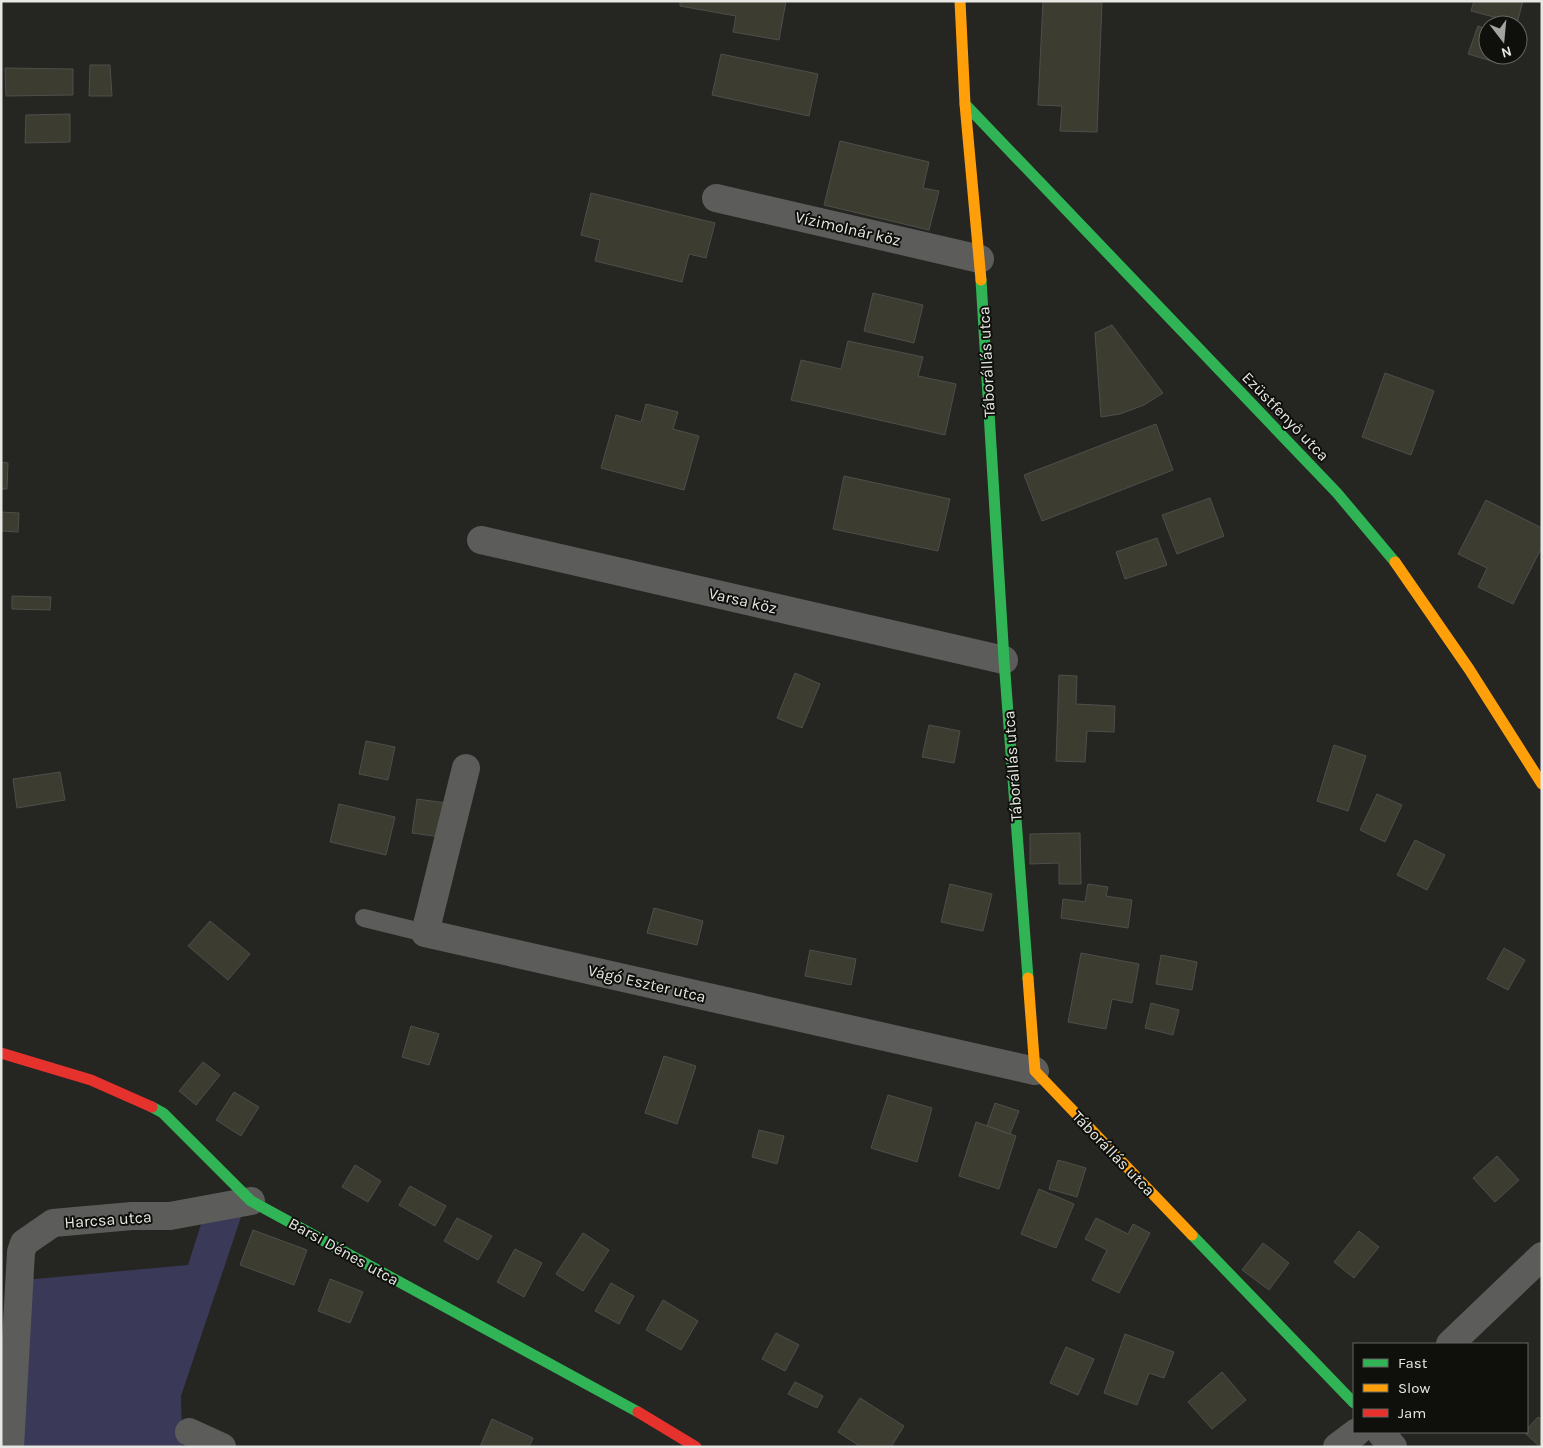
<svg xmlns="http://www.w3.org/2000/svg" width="1543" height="1448" font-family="Karla,sans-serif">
	<rect width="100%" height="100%" fill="#252522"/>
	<path fill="#3b3958" d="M243 1211 181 1396 182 1447H19L24 1280 188 1265 203 1218Z"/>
	<path fill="#3d3c30" stroke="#4e4e4b" d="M680 1H786L779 40 733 32 736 16 680 6Z
		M1043 1 1102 2 1097 132 1060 131 1062 106 1038 105Z
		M1474 1H1523L1517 23 1471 11Z
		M1478 26 1488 30V55H1500L1498 63 1468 54Z
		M721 54 818 74 809 116 712 95Z
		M90 65H110L112 96H89Z
		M5 68 73 69V95L6 96Z
		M70 114V142L25 143 26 115Z
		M840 141 929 162 923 188 939 191 929 230 824 205Z
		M591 193 715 223 706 258 689 254 682 282 595 261 600 240 581 235Z
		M873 293 923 305 914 343 864 331Z
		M1112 325 1163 393 1144 405 1120 414 1101 417 1095 333Z
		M848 341 923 357 918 376 956 384 945 435 791 400 801 360 841 369Z
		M1385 373 1434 391 1411 455 1362 437Z
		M646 404 678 412 673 429 699 436 684 490 601 468 616 415 641 422Z
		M1156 424 1173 470 1042 521 1024 475Z
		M1 462 8 463 7 489H1Z
		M844 476 950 499 938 551 833 529Z
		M1210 498 1224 536 1177 554 1162 515Z
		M1486 500 1542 528V547L1513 604 1478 587 1487 568 1458 554Z
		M1 512 19 513 18 532 1 531Z
		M1157 538 1167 565 1125 579 1116 552Z
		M12 596 51 597 50 610 12 609Z
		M795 673 820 684 802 728 777 718Z
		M1059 675 1077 676 1076 704 1115 706 1114 732 1087 731 1085 762 1056 761Z
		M929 725 960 731 954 763 922 757Z
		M366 741 395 747 388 780 359 774Z
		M1334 745 1366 756 1348 811 1317 801Z
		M60 772 65 800 17 808 13 779Z
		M1377 794 1402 805 1385 842 1360 830Z
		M417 799 446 803 441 837 412 833Z
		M339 804 395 817 386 855 330 842Z
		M1080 833 1081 884H1059V863L1030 864V834Z
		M1415 840 1445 855 1427 890 1397 875Z
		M950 884 992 894 983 931 941 922Z
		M1088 884 1108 887 1106 896 1132 900 1128 928 1061 918 1063 899 1085 902Z
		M654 908 703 921 697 945 647 933Z
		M210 921 250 954 228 980 188 946Z
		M1504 948 1525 960 1508 990 1487 979Z
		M810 950 856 959 851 985 805 976Z
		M1081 953 1139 964 1132 1003 1112 999 1106 1029 1068 1022Z
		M1161 955 1197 962 1192 990 1156 984Z
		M1151 1003 1179 1010 1173 1035 1145 1028Z
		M411 1026 439 1034 429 1065 402 1057Z
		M664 1056 696 1066 677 1124 645 1113Z
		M203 1062 220 1075 196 1105 179 1091Z
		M234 1092 259 1107 241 1136 216 1120Z
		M888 1095 932 1108 917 1162 871 1148Z
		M995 1103 1019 1111 1010 1134 987 1126Z
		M976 1122 1016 1136 999 1189 959 1176Z
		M759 1130 784 1136 777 1164 752 1157Z
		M1497 1156 1519 1180 1495 1202 1473 1178Z
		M1058 1160 1086 1168 1077 1197 1049 1189Z
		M355 1165 381 1181 368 1202 342 1187Z
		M410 1186 446 1206 435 1226 399 1205Z
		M1039 1189 1074 1204 1056 1248 1021 1234Z
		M457 1218 492 1236 478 1260 444 1241Z
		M1096 1218 1128 1234 1133 1224 1150 1233 1119 1293 1092 1280 1107 1250 1085 1239Z
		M253 1230 307 1250 294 1285 240 1265Z
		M1359 1231 1379 1247 1354 1278 1334 1262Z
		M583 1233 609 1250 583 1291 556 1274Z
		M1263 1243 1289 1263 1269 1290 1242 1270Z
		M515 1249 542 1263 524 1297 497 1282Z
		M330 1279 363 1292 350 1323 318 1311Z
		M611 1283 634 1296 619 1324 595 1311Z
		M663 1300 698 1321 681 1350 646 1330Z
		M776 1333 799 1345 785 1371 762 1359Z
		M1125 1334 1174 1352 1164 1378 1149 1373 1137 1405 1104 1393Z
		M1066 1347 1094 1359 1078 1395 1050 1383Z
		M1222 1372 1246 1400 1212 1429 1188 1402Z
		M795 1382 823 1396 817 1408 788 1394Z
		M860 1398 904 1426 891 1447H861L838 1432Z
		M1538 1417 1542 1420V1447H1540L1524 1432H1527V1429Z
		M492 1419 533 1438 529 1447H480Z"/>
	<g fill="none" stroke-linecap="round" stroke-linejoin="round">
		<path stroke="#5c5c5b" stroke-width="18" d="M364 918 425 933"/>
		<path stroke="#5c5c5b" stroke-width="28" d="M716 198 980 259
			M481 540 1004 660
			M466 768 425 933 1035 1071
			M1450 1344 1542 1256
			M189 1432 222 1447
			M1380 1432 1393 1447
			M10 1447 21 1252 24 1243 53 1223 132 1216H170L251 1201
			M1337 1447 1357 1432"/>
		<path stroke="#30b455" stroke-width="11" d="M965 104 1337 493 1395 562
			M981 280 1004 660 1028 978
			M152 1107 163 1113 251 1201 638 1412
			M1192 1235 1354 1403"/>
		<path stroke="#ff9f0a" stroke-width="11" d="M960 1 965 104 981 280
			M1395 562 1469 669 1542 784
			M1028 978 1035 1071 1192 1235"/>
		<path stroke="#e5322d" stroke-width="11" d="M1 1053 91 1080 152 1107
			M638 1412 696 1447"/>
	</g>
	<g text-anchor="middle" stroke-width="4" stroke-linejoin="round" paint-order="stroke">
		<g font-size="16" fill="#e7e7e4" stroke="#0f0f0c">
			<text transform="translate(848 228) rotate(13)" y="6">Vízimolnár köz</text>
			<text transform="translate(986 362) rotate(-93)" y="6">Táborállás utca</text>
			<text transform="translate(1286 416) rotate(46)" y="6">Ezüstfenyő utca</text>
			<text transform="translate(743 600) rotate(13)" y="6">Varsa köz</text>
			<text transform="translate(1012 766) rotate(-94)" y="6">Táborállás utca</text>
			<text transform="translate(647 983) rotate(13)" y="6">Vágó Eszter utca</text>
			<text transform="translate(1114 1153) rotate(46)" y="6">Táborállás utca</text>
			<text transform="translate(108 1219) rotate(-4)" y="6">Harcsa utca</text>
			<text transform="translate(344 1251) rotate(29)" y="6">Barsi Dénes utca</text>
		</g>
	</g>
	<rect width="1543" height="1448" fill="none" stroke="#e7e7e4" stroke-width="5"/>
	<rect x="1353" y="1343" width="175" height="90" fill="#0f0f0c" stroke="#656562"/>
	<rect x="1363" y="1359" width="25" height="8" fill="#30b455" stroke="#656562"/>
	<text x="1398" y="1368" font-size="15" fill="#e7e7e4">Fast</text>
	<rect x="1363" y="1384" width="25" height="8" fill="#ff9f0a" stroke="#656562"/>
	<text x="1398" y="1393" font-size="15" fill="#e7e7e4">Slow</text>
	<rect x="1363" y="1409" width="25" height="8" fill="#e5322d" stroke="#656562"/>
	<text x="1398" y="1418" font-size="15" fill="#e7e7e4">Jam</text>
	<g transform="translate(1503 40) rotate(164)"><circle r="24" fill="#0f0f0c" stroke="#656562"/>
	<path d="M0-4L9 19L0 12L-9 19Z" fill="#a3a3a0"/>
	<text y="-8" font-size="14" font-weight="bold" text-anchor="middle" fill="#e7e7e4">N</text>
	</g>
</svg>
